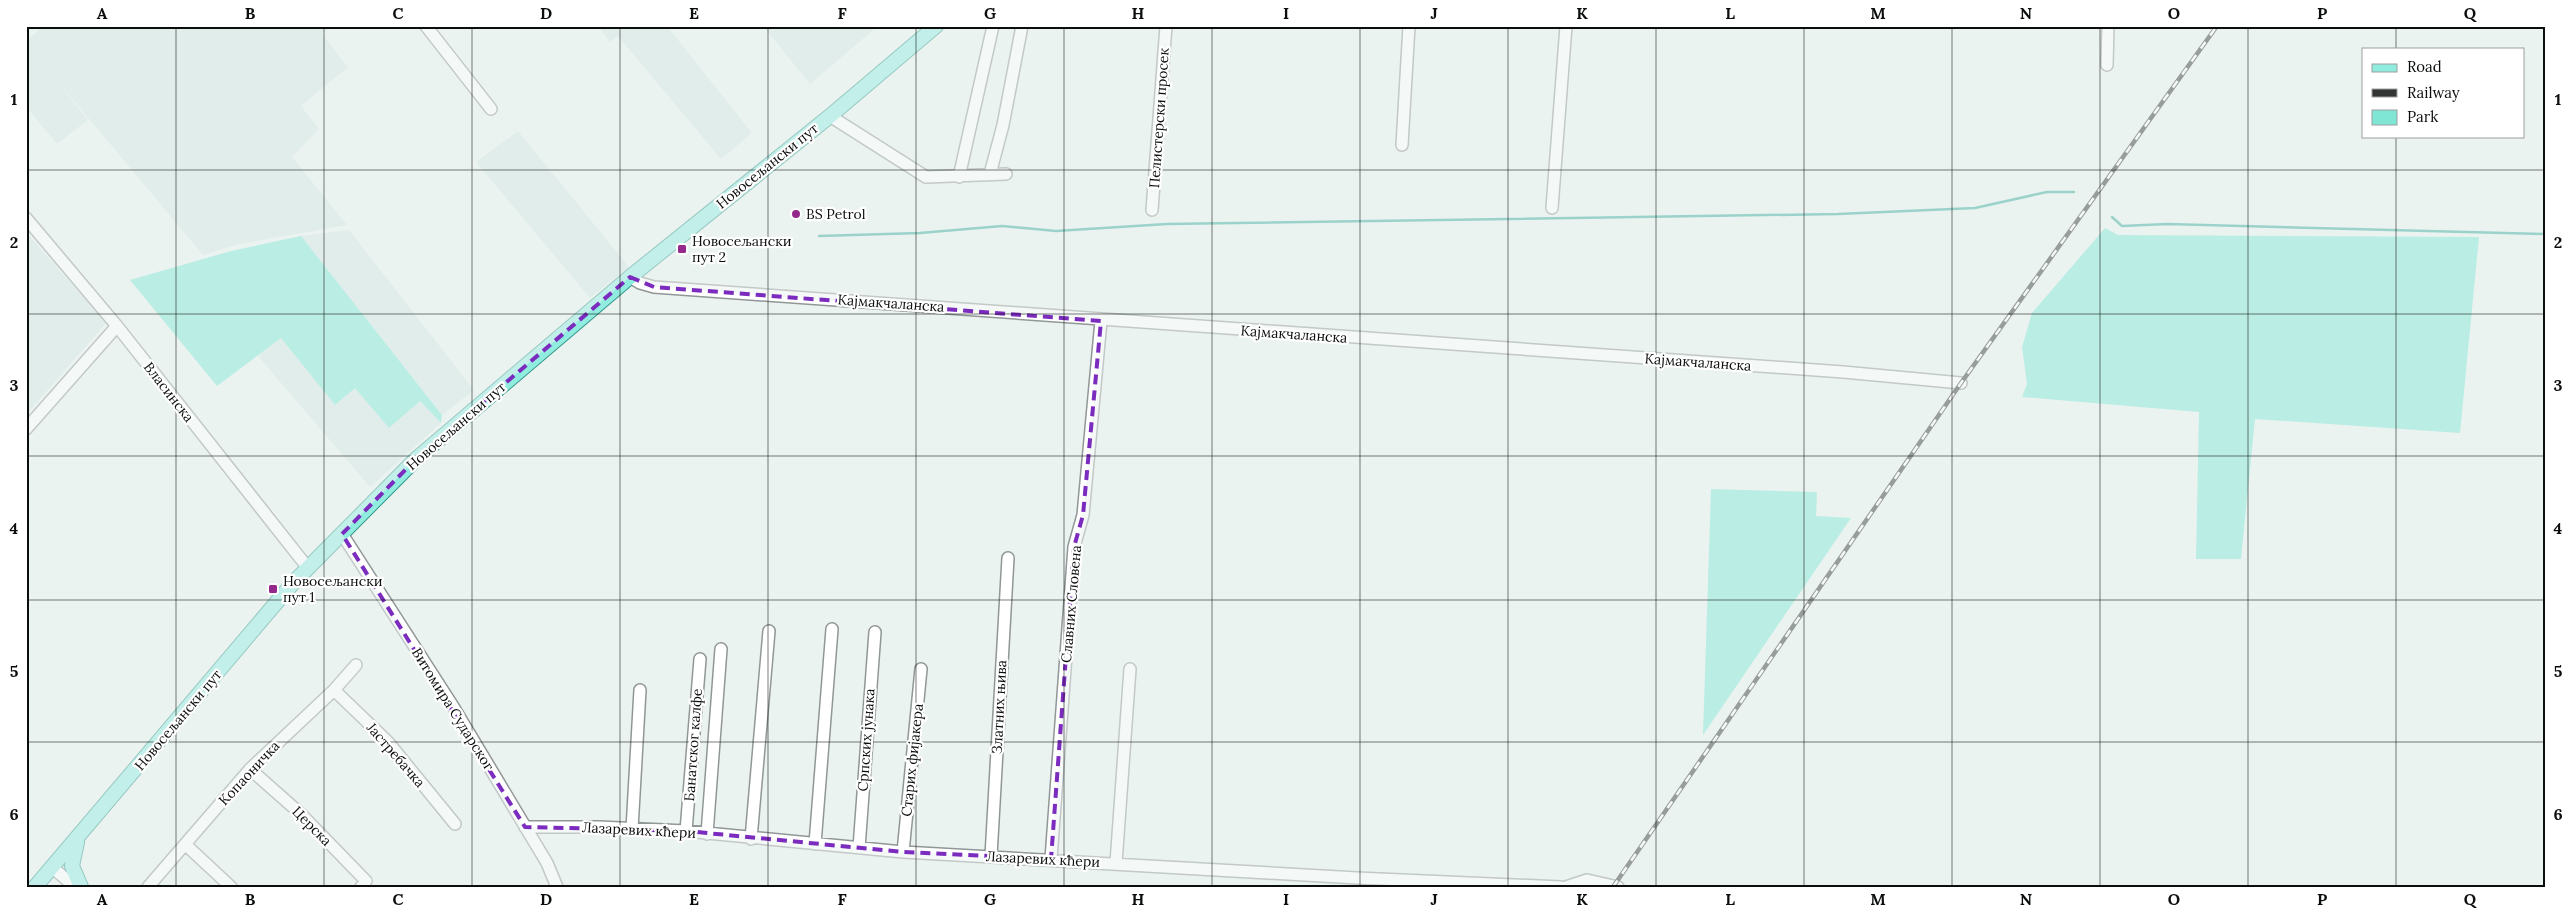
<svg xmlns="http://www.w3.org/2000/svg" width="2572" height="913" font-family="Lora,serif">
	<rect width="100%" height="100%" fill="#ebf3f1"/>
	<path fill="#d6e7e3" d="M44 26H331L322 34 348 67 301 106 319 129 292 157 347 225 239 244 203 255 54 77 88 120 57 144 26 107V41Z
		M598 26H667L752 133 721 159 618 36 610 42Z
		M763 26H878L810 84Z
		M518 131 629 267 590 298 476 162Z
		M349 230 474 390 442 415 301 236Z
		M26 232 106 323 26 415Z
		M281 337 335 404 355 387 389 427 420 401 441 423 370 487 258 356Z"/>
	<path fill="#7fe6d5" d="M2105 228 2118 235 2479 237 2460 433 2255 419 2241 559H2196L2199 412 2022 397 2027 384 2022 347 2032 313Z
		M301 236 442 415 441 423 420 401 389 428 355 388 335 405 281 338 217 386 130 280 231 251Z
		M1711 489 1817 492 1816 516 1851 518 1703 735Z"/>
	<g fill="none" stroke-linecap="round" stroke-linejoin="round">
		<path stroke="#3bac9c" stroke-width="2.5" d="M2112 217 2122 226 2167 224 2546 234
			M819 236 920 233 1002 226 1056 231 1167 224 1838 214 1975 208 2047 192H2074"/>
		<g stroke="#909796" stroke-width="14">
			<path id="minor" d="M426 26 491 109
				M2107 65 2108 26
				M830 116 926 177 1006 174
				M1402 145 1409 26
				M990 174 1003 125 1022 26
				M959 177 993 26
				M1552 208 1566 26
				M1152 210 1166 26
				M26 218 117 326 308 568
				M630 277 640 283 654 287 1843 372 1961 383
				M26 429 117 326
				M342 534 454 708 547 863 557 887
				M334 690 388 742 455 824
				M250 769 302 815 366 881 361 887
				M525 827H599L686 831 903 852 1357 878 1561 887
				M632 829 640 690
				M686 831 700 659
				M707 834 721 649
				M751 839 769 631
				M815 844 832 629
				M186 845 231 887
				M859 848 875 632
				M903 852 921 669
				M991 856 1008 558
				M1051 859 1074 547 1083 515 1101 321
				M1116 863 1130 669
				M52 867 75 887
				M148 887 250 769 334 690 356 665
				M1566 887 1587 880 1618 887"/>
		</g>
		<g stroke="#319688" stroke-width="16">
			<path id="major" d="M77 842 72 866 81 887
				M35 887 293 583 416 459 630 277 830 116 936 26"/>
		</g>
		<use href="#minor" stroke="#fff" stroke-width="11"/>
		<use href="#major" stroke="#90ecdf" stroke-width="14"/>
		<g stroke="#323534" stroke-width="4.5">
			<path id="rail" d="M1613 887 1961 383 2217 26"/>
		</g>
		<use href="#rail" stroke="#fff" stroke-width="2.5" stroke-dasharray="8" stroke-linecap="butt"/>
	</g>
	<path d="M0 0H2572V913H0ZM630 277 654 287 1101 321 1083 515 1074 547 1051 859 903 852 686 831 525 827 342 534 416 459Z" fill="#ebf3f1" fill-opacity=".55" fill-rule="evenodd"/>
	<path fill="none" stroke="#7b2cbf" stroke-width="4" stroke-dasharray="10 6" stroke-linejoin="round" d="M630 277 654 287 1101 321 1083 515 1074 547 1051 859 903 852 686 831 525 827 342 534 416 459Z"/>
	<path fill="none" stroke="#0b0e0d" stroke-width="1" stroke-opacity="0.55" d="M176 26V887M324 26V887M472 26V887M620 26V887M768 26V887M916 26V887M1064 26V887M1212 26V887M1360 26V887M1508 26V887M1656 26V887M1804 26V887M1952 26V887M2100 26V887M2248 26V887M2396 26V49M2396 136V887M26 170H2546M26 314H2546M26 456H2546M26 600H2546M26 742H2546"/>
	<g fill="#94298b" stroke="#fff" stroke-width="2">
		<circle cx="796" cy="214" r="5"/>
		<rect x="677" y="244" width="10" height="10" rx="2.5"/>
		<rect x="268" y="584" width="10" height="10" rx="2.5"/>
	</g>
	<g text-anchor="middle" stroke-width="4.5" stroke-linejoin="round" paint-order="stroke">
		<g font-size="14" fill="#0b0e0d" stroke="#fff">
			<text transform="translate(1159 118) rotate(-86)" y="5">Пелистерски просек</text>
			<text transform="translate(767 166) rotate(-39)" y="5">Новосељански пут</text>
			<text transform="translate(891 303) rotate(4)" y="5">Кајмакчаланска</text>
			<text transform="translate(1294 334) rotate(4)" y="5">Кајмакчаланска</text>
			<text transform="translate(1698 362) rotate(4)" y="5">Кајмакчаланска</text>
			<text transform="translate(169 392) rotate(52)" y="5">Власинска</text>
			<text transform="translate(456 426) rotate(-41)" y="5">Новосељански пут</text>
			<text transform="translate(1071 604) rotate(-85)" y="5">Славних Словена</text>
			<text transform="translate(999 707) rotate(-87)" y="5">Златних њива</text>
			<text transform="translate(453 709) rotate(58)" y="5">Витомира Сударског</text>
			<text transform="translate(178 720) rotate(-50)" y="5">Новосељански пут</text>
			<text transform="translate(866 740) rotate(-86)" y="5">Српских јунака</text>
			<text transform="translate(693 745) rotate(-86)" y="5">Банатског калфе</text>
			<text transform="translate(396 755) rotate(49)" y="5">Јастребачка</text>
			<text transform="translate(912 760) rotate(-84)" y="5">Старих фијакера</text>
			<text transform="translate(249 773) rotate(-47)" y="5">Копаоничка</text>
			<text transform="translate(312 826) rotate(45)" y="5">Церска</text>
			<text transform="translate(639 830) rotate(3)" y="5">Лазаревих кћери</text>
			<text transform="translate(1043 859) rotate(3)" y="5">Лазаревих кћери</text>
		</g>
		<g font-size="14" fill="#0b0e0d" stroke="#fff" text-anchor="start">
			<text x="806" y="219">BS Petrol</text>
			<text x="692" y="246">Новосељански<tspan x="692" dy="16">пут 2</tspan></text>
			<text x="283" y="586">Новосељански<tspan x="283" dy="16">пут 1</tspan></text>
		</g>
	</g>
	<rect width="2572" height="913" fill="none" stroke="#ffffff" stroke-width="55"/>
	<rect x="2362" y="48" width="162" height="90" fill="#ffffff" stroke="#9d9f9e"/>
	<rect x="2372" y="64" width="25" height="8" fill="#90ecdf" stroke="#9d9f9e"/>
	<text x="2407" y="72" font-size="15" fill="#0b0e0d">Road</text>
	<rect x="2372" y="89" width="25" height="8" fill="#323534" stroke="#9d9f9e"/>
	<text x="2407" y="98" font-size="15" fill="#0b0e0d">Railway</text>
	<rect x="2372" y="110" width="25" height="15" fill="#7fe6d5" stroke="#9d9f9e"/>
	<text x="2407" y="122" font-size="15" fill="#0b0e0d">Park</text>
	<rect x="28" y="28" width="2516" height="858" fill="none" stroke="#0b0e0d" stroke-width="2"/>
	<g font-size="16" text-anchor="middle" font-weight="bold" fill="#0b0e0d">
		<text x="102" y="19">A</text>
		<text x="250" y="19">B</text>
		<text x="398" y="19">C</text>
		<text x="546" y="19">D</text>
		<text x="694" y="19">E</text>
		<text x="842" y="19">F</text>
		<text x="990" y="19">G</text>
		<text x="1138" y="19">H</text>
		<text x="1286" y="19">I</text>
		<text x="1434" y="19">J</text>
		<text x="1582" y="19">K</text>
		<text x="1730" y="19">L</text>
		<text x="1878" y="19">M</text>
		<text x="2026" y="19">N</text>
		<text x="2174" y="19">O</text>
		<text x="2322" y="19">P</text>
		<text x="2470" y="19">Q</text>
		<text x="14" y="105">1</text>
		<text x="2558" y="105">1</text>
		<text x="14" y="248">2</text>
		<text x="2558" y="248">2</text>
		<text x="14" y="391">3</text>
		<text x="2558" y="391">3</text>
		<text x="14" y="534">4</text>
		<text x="2558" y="534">4</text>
		<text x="14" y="677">5</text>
		<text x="2558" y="677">5</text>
		<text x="14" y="820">6</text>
		<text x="2558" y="820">6</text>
		<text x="102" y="905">A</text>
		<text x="250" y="905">B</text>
		<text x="398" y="905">C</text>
		<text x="546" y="905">D</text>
		<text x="694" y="905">E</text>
		<text x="842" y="905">F</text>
		<text x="990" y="905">G</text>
		<text x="1138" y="905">H</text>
		<text x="1286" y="905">I</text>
		<text x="1434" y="905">J</text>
		<text x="1582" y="905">K</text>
		<text x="1730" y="905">L</text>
		<text x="1878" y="905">M</text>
		<text x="2026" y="905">N</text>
		<text x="2174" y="905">O</text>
		<text x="2322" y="905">P</text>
		<text x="2470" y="905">Q</text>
	</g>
</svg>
